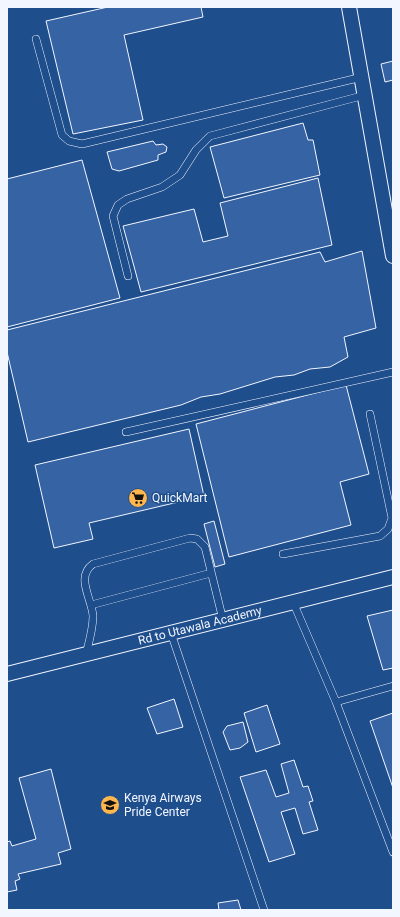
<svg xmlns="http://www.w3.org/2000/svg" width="400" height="917" font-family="Roboto,sans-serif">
	<rect width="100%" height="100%" fill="#1f4e8c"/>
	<path fill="#3563a3" stroke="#f2f6ff" d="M108 7H201L203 17 124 35 143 120 73 134 46 21Z
		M393 61V80L385 82 381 64Z
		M303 123 308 140H313L320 175 224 198 210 147Z
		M153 141 156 145 163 144 167 147 166 152 158 155V160L119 171 112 169 107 152Z
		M82 160 120 298 7 327V179Z
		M318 178 332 245 141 292 123 226 194 209 203 242 228 236 220 203Z
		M362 251 376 328 344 337 348 357 330 367 310 369 294 375 275 377 220 394 201 397 181 405 28 442 7 352V330L320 252 325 262Z
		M346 385 369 474 340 482 351 525 229 557 196 424Z
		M189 429 204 496 89 523 93 539 54 548 35 465Z
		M214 521 225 564 215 567 204 524Z
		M393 610V668L383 670 367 616Z
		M174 699 183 727 157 734 147 708Z
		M267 705 280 744 256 752 244 713Z
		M393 713V788L370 721Z
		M243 722 248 742 240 748 230 750 223 732 227 726Z
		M294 760 303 787 308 786 313 801 309 802 318 830 303 834 295 808 281 812 295 854 269 862 240 777 266 770 276 797 289 793 281 764Z
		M51 769 71 849 58 853 61 864 18 874 20 879 15 881 17 890 7 892V842L10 841 12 846 36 839 19 778Z
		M238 900 241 910H219L218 903Z"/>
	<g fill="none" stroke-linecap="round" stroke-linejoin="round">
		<g stroke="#f2f6ff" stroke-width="8">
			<path id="service" d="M36 39 62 135 69 141 82 144 362 77
				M128 276 113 216 118 205 127 199 162 187 180 175 196 150 210 136 365 95
				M126 432 393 372
				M283 554 380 536 388 529 392 518 370 414
				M293 602 336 702 393 852
				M91 605 211 573
				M171 633 264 910
				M86 654C89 642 93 629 93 616 92 599 75 577 93 564L190 538 197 539 205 547 223 620
				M336 702 393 686"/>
		</g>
		<g stroke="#f2f6ff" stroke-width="16">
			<g id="minor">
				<path d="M349 7 393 256"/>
				<path id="s1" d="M7 674 393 577"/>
			</g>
		</g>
		<use href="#service" stroke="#1f4e8c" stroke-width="7"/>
		<use href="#minor" stroke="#1f4e8c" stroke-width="14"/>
	</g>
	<defs>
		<g id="supermarket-disc" transform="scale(1)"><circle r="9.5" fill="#ffb74d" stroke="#1f4e8c"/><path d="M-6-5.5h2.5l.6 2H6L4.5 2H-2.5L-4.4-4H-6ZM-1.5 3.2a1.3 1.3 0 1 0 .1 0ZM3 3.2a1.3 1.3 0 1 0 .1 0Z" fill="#111"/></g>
		<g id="university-disc" transform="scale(1)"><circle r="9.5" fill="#ffb74d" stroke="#1f4e8c"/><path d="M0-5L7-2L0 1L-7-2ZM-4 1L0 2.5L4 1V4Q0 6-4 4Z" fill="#111"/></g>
	</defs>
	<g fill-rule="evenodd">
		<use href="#supermarket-disc" x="138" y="498"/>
		<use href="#university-disc" x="110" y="805"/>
	</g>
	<g text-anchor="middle" stroke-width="3" stroke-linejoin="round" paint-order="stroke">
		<g font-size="12" fill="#f2f6ff" stroke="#1f4e8c" text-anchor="start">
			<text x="152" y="502">QuickMart</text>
			<text x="124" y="802">Kenya Airways<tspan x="124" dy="14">Pride Center</tspan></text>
		</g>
		<g font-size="12" fill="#f2f6ff" stroke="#1f4e8c">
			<text dy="4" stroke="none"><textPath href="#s1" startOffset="199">Rd to Utawala Academy</textPath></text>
		</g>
	</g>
	<rect width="400" height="917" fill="none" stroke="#f2f6ff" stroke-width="16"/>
</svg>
